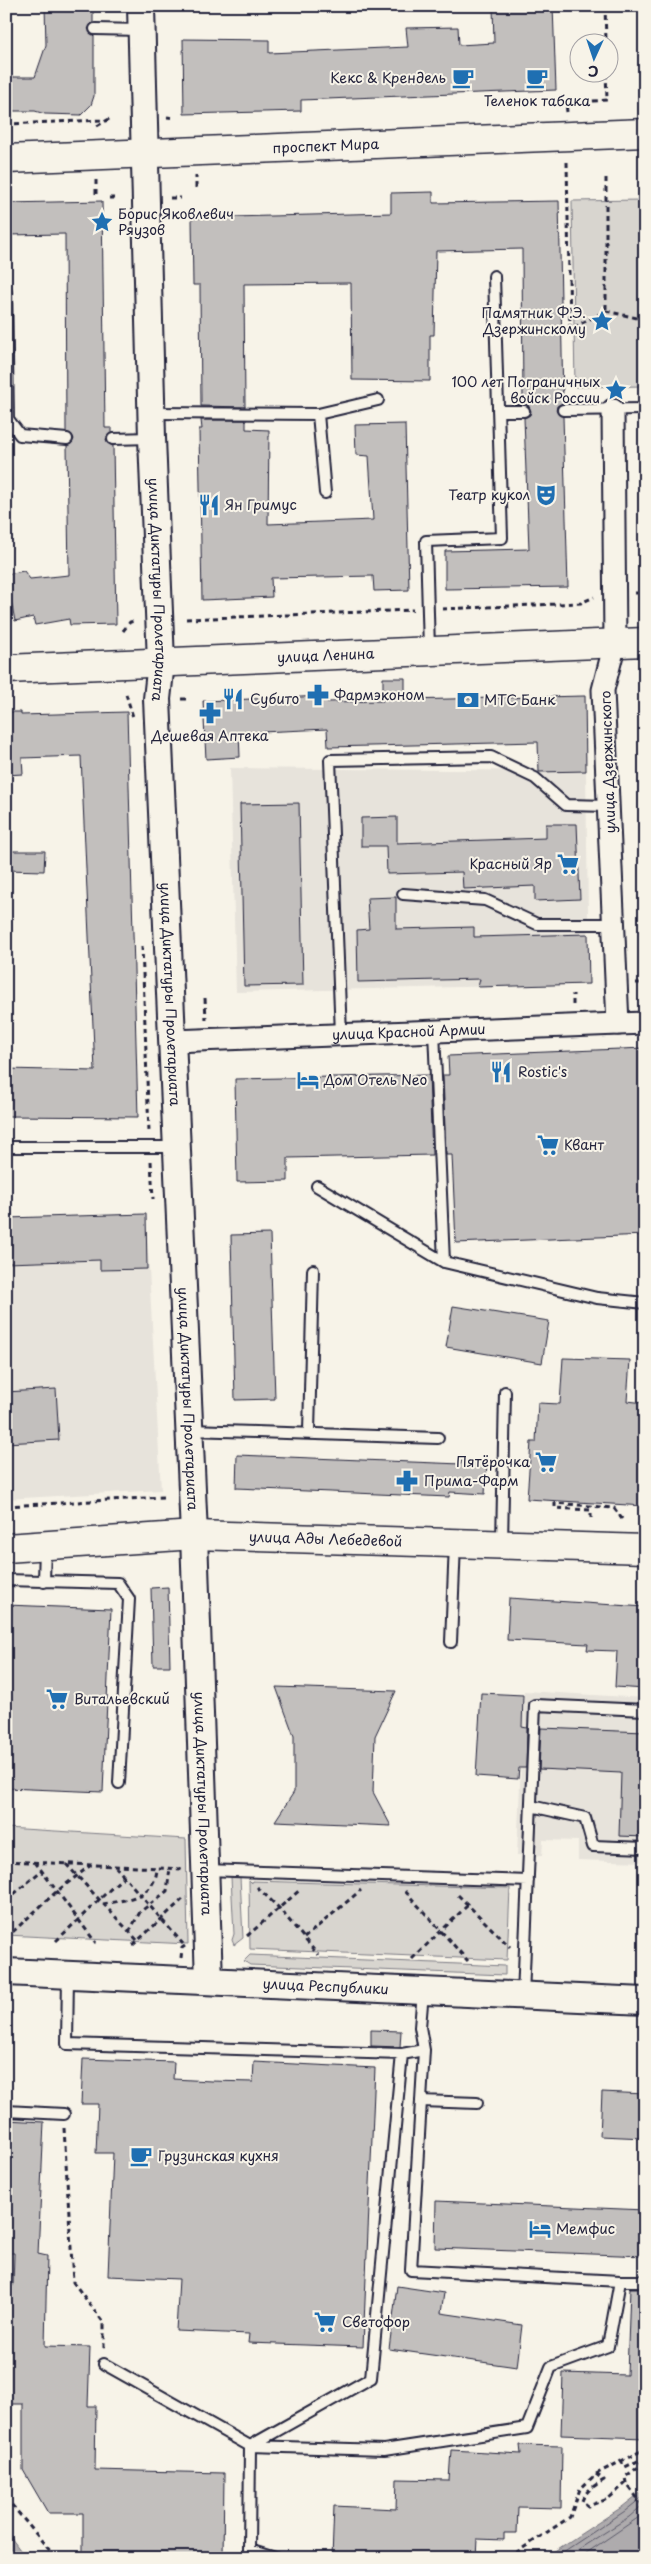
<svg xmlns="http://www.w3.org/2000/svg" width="651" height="2564" font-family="'Playpen Sans',sans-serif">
	<rect width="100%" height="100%" fill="#f7f3e8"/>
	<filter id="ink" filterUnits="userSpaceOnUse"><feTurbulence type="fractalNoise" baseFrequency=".02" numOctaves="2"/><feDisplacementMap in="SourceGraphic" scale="10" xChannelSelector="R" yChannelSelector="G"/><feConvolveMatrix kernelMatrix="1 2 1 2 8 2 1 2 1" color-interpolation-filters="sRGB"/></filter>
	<g filter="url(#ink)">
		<path fill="#e7e3db" d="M230 768 586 771 589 984 236 992Z
			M146 1214 161 1490 6 1499V1218Z
			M524 1691 645 1698V1862L578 1860V1841L543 1840 542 1856 517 1855Z"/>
		<path fill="#d8d5cf" stroke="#7d7c85" d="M642 200 645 386 575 387 572 201Z
			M6 1828 186 1839 188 1944 6 1935Z
			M231 1877H240L243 1938 234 1945 232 1940 234 1934Z
			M249 1880 252 1883V1881L510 1888 507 1960 250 1949Z
			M250 1955 505 1966V1975L250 1965 244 1961Z"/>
		<path fill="#aeabad" stroke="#76747f" d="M645 2489V2558H544L622 2507Z
			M6 2531 26 2558H6Z"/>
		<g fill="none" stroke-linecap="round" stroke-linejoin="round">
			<path stroke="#5a5969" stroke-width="1" d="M554 2558 625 2511 645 2495
				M565 2558 629 2517 645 2503
				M579 2558 645 2513"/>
		</g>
		<path fill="#c2bfbd" stroke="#22223b" d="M45 6H93V22L88 29 94 36V96L91 105 81 115 45 114 35 111H6V77H35L46 45Z
			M493 6H553L556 90 301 100V111L184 114 183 39 269 40V53L408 47 406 28 458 27 459 45 494 43Z
			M433 192V203L559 201 563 403 557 406 556 411 563 417 568 587 445 589V551L529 549 524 418 530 415 531 411 528 405 523 404 522 249 436 251 434 335H430V381L352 380 351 283 244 284 245 407 201 406 200 285H193L192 218 391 213V193Z
			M102 201 105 428H112V432L106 439 107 443 113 446 116 624 70 625 69 619 35 625 33 617 15 621 6 574 24 571 30 579 69 575 67 446 72 443 74 439 71 434 66 432V429L65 234 6 235V203Z
			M201 420H246V429L269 430 268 524 373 520 369 456 356 455 355 425 405 424 409 590 374 591 373 576 271 578 272 597 202 600 199 429H202Z
			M383 678H405V700L585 696 586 771 539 772 538 742 328 747 327 729 239 733 240 757 206 759 203 701 325 696 327 702 383 701Z
			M6 712H21V715L127 712 138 1117 6 1116V1069L95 1071 81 756 22 758 23 774 6 775Z
			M299 803 303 985 244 986 240 804Z
			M397 817V843L546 838V824H577L580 899 535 901V886L463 889 462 872 387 874 386 846H361V818Z
			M6 851H45L44 871 6 870Z
			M396 897V929L474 927V937L588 934 589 984 478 987 480 979 358 982 357 930 369 929 367 898Z
			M645 1048V1235L456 1243 452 1155H446L443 1075H449L448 1056Z
			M429 1075 432 1155 288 1158V1181L237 1182 235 1079Z
			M146 1214 147 1269 100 1270V1260L6 1263V1218Z
			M270 1234 275 1399 235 1400 231 1235Z
			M453 1306 549 1321 542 1363 446 1347Z
			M563 1358 630 1360 627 1401 645 1403V1506L527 1499 531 1442H536L538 1403 560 1404Z
			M56 1389 59 1440 6 1443V1392Z
			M237 1455 461 1464V1461L487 1463 485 1494 450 1492 449 1497 236 1488Z
			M168 1587 170 1666H153L151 1588Z
			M509 1598 645 1607V1689L615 1687 617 1651 587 1650 588 1644 507 1640Z
			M6 1605 111 1609 103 1792 6 1788Z
			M276 1687 396 1691 375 1736 373 1792 391 1826 275 1821 294 1792V1736Z
			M481 1693 523 1695 522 1727 527 1728 526 1768H519L518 1779 476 1776Z
			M541 1728 645 1732V1837L619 1836 621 1773 539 1769Z
			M371 2030 401 2031 400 2047 371 2046Z
			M83 2059 174 2062 173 2079 211 2081 253 2082 254 2062 375 2068 363 2347 248 2343 249 2334 176 2331 179 2279 108 2276 113 2153H96L98 2104H81Z
			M602 2092 645 2094V2138L600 2136Z
			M6 2120 44 2122 38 2254 47 2256 45 2346 90 2347 88 2406H96L95 2470 224 2473 223 2558H167V2552H83V2513H48L23 2470V2404H6V2285L13 2286 14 2253H6Z
			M436 2201 645 2210V2256L435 2248Z
			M397 2286 444 2293 441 2313 522 2325 517 2367 389 2349Z
			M630 2288H645V2438L561 2435 563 2373 627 2375Z
			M520 2445 562 2446 561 2508 518 2507 517 2533H504V2540L477 2539 476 2558H332L334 2506 396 2509 397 2479 449 2480 451 2450 521 2454Z"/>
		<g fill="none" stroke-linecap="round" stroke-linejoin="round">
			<g stroke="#22223b" stroke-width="14">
				<path id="service" d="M95 29 141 30
					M6 292 8 419 20 435 67 439
					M563 410 645 409
					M498 411H524
					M152 413 318 414
					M113 439 151 438
					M325 493 318 414 378 400
					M429 650 426 541 502 538 494 276
					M403 894 485 900 537 924H614
					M434 1031 444 1262
					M341 1034 330 760 491 757 535 778 566 805 609 806
					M6 1147H177
					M317 1186 444 1262 597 1298 645 1303
					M190 1430 438 1438
					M309 1432 313 1270
					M502 1543 505 1392
					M6 1580 118 1583 129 1599 119 1783
					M44 1582 45 1546
					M451 1642 455 1544
					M531 1806 585 1818 593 1846 645 1848
					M207 1870 528 1881
					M68 1976 67 2044 402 2054
					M423 1992 420 2027 424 2050 421 2101 411 2270 620 2281
					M523 1996 535 1705 645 1710
					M421 2101 477 2103
					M6 2111 64 2114
					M104 2364 250 2446 384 2450 527 2428 551 2367 608 2346 620 2281H645
					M275 2558 249 2550 250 2446 371 2378 402 2054 424 2050"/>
			</g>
			<g stroke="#22223b" stroke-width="25">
				<g id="minor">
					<path d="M613 410 615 643 603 690 618 1024"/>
					<path id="s1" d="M173 1041 645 1023"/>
				</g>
			</g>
			<g stroke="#22223b" stroke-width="30">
				<g id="tertiary">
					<path id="s2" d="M141 6 152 438 161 662 157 699 194 1535 209 1981"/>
					<path id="s3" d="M6 1972 645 2001"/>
				</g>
			</g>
			<g stroke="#22223b" stroke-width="31">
				<g id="secondary">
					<path id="s4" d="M6 1548 194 1535 645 1549"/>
				</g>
			</g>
			<g stroke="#22223b" stroke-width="31">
				<g id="primary">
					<path id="s5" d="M6 159 645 133"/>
					<path id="s6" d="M6 669 645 642"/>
				</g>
			</g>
			<path stroke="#22223b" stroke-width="3" stroke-dasharray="5 4" stroke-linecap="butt" d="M605 6 606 42
				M567 112 566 103 607 100 606 72
				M167 117 175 118
				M6 124 104 120
				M97 126 111 118
				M567 162 570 329 606 311 637 318 645 311
				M606 178V311
				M96 180V195
				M196 188V176
				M109 198H117
				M170 198H181
				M635 593H645
				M442 609 581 603 594 597
				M186 619 413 610
				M123 631 130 622 135 621
				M126 694 133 717
				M181 699H189
				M142 946 149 1132
				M636 983H645
				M205 998 206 1020
				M573 1005V994
				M151 1161 153 1199
				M6 1506 163 1497
				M591 1518V1510L555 1508V1503L614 1508 622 1519
				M6 1861 182 1869
				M35 1862 96 1943
				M66 1864 138 1941
				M115 1866 183 1944
				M257 1887 279 1908 318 1955
				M405 1891 468 1961
				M458 1895 510 1947
				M7 1900 41 1871
				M103 1904C126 1900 156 1897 157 1868
				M129 1932 140 1912 167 1891 170 1868
				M247 1936 301 1889
				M6 1938 56 1892 91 1865
				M304 1938 361 1890
				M56 1941 124 1876
				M133 1945 183 1899
				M181 1958 182 1948 185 1946
				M412 1959 468 1905
				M64 2128 73 2282 104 2323V2351
				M620 2460 625 2467 640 2460 642 2464
				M645 2462 625 2477 626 2483 645 2508
				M596 2474 604 2480C594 2486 586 2490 582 2501L588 2506 608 2499 626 2483
				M6 2498 56 2558
				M508 2558 570 2517 580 2489 596 2474 645 2449"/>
			<use href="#service" stroke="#f7f3e8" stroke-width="10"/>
			<use href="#minor" stroke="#f7f3e8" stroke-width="21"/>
			<use href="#tertiary" stroke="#f7f3e8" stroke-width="26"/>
			<use href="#secondary" stroke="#f7f3e8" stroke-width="28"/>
			<use href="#primary" stroke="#f7f3e8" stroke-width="28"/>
		</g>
	</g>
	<defs>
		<g id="cafe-bare" transform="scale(1.725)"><path d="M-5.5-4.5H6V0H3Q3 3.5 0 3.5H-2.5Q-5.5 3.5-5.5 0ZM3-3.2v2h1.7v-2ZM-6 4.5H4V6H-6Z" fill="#1f6fb2" stroke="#f7f3e8" stroke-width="2.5" paint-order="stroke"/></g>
		<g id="sight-bare" transform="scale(1.725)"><path d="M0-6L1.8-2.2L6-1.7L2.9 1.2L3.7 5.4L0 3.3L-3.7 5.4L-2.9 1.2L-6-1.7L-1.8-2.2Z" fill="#1f6fb2" stroke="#f7f3e8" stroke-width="2.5" paint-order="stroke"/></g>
		<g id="theatre-bare" transform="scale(1.725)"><path d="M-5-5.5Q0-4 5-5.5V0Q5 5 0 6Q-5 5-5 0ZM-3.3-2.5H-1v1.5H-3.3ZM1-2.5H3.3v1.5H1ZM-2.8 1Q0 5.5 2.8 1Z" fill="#1f6fb2" stroke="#f7f3e8" stroke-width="2.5" paint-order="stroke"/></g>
		<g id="restaurant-bare" transform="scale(1.725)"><path d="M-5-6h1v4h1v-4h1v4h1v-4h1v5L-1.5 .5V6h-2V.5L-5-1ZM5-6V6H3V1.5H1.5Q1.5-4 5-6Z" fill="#1f6fb2" stroke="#f7f3e8" stroke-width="2.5" paint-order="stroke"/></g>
		<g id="pharmacy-bare" transform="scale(1.725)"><path d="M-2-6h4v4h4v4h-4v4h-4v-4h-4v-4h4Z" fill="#1f6fb2" stroke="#f7f3e8" stroke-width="2.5" paint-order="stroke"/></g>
		<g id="bank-bare" transform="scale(1.725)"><path d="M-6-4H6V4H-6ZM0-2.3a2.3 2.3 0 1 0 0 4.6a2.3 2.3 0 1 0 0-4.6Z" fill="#1f6fb2" stroke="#f7f3e8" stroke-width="2.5" paint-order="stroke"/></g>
		<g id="supermarket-bare" transform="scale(1.725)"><path d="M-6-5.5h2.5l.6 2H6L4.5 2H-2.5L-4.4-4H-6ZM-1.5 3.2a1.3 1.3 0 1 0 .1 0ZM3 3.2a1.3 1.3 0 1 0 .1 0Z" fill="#1f6fb2" stroke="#f7f3e8" stroke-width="2.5" paint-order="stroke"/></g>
		<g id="hotel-bare" transform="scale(1.725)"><path d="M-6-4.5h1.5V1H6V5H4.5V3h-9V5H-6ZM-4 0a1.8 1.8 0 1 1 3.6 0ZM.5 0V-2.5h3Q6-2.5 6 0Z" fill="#1f6fb2" stroke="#f7f3e8" stroke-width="2.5" paint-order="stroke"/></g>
	</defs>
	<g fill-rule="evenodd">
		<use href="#cafe-bare" x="463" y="78"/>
		<use href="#cafe-bare" x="537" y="78"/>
		<use href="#sight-bare" x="102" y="222"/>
		<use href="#sight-bare" x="602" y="321"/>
		<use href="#sight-bare" x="616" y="390"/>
		<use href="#theatre-bare" x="546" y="495"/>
		<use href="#restaurant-bare" x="209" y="505"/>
		<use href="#pharmacy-bare" x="318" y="695"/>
		<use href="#restaurant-bare" x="233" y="699"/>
		<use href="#bank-bare" x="468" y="700"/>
		<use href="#pharmacy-bare" x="210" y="713"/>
		<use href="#supermarket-bare" x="568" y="864"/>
		<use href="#restaurant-bare" x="501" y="1072"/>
		<use href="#hotel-bare" x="308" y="1080"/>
		<use href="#supermarket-bare" x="548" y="1145"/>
		<use href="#supermarket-bare" x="546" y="1462"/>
		<use href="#pharmacy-bare" x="407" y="1481"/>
		<use href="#supermarket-bare" x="57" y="1699"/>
		<use href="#cafe-bare" x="141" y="2156"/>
		<use href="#hotel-bare" x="540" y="2229"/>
		<use href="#supermarket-bare" x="325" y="2322"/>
	</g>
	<g text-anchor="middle" stroke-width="4" stroke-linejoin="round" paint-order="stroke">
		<g font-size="14" fill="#22223b" stroke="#f7f3e8" text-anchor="start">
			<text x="446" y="83" text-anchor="end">Кекс &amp; Крендель</text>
			<text x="537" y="106" text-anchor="middle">Теленок табака</text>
			<text x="118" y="219">Борис Яковлевич<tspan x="118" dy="16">Ряузов</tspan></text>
			<text x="586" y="318" text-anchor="end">Памятник Ф.Э.<tspan x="586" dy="16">Дзержинскому</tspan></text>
			<text x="600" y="387" text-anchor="end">100 лет Пограничных<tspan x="600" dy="16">войск России</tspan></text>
			<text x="530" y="500" text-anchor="end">Театр кукол</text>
			<text x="225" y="510">Ян Гримус</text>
			<text x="334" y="700">Фармэконом</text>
			<text x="250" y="704">Субито</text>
			<text x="484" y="705">МТС Банк</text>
			<text x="210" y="741" text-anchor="middle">Дешевая Аптека</text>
			<text x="552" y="869" text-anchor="end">Красный Яр</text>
			<text x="518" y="1077">Rostic's</text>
			<text x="324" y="1085">Дом Отель Neo</text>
			<text x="564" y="1150">Квант</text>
			<text x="530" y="1467" text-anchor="end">Пятёрочка</text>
			<text x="424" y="1486">Прима-Фарм</text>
			<text x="74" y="1704">Витальевский</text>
			<text x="158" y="2161">Грузинская кухня</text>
			<text x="556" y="2234">Мемфис</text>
			<text x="342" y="2327">Светофор</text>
		</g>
		<g font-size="14" fill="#22223b" stroke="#f7f3e8">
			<text dy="5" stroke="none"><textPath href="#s5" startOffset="320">проспект Мира</textPath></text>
			<text dy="5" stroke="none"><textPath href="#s2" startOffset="584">улица Диктатуры Пролетариата</textPath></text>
			<text dy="5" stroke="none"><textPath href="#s6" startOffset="320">улица Ленина</textPath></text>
			<text transform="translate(608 762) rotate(-92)" y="5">улица Дзержинского</text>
			<text dy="5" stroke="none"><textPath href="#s2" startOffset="989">улица Диктатуры Пролетариата</textPath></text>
			<text dy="5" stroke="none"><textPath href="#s1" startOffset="236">улица Красной Армии</textPath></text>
			<text dy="5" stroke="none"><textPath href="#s2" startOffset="1394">улица Диктатуры Пролетариата</textPath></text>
			<text dy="5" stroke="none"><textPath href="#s4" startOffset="320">улица Ады Лебедевой</textPath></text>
			<text dy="5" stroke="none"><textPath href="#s2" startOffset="1799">улица Диктатуры Пролетариата</textPath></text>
			<text dy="5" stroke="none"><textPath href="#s3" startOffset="320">улица Республики</textPath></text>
		</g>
	</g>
	<rect width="651" height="2564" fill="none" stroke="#f7f3e8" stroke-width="25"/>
	<rect x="12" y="12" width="626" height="2539" fill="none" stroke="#22223b" stroke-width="2" filter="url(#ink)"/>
	<g transform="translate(594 58) rotate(183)"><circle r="24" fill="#f7f3e8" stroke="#a29fa3"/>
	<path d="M0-4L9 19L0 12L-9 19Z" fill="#1f6fb2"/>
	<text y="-8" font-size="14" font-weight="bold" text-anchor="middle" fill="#22223b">С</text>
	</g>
</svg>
